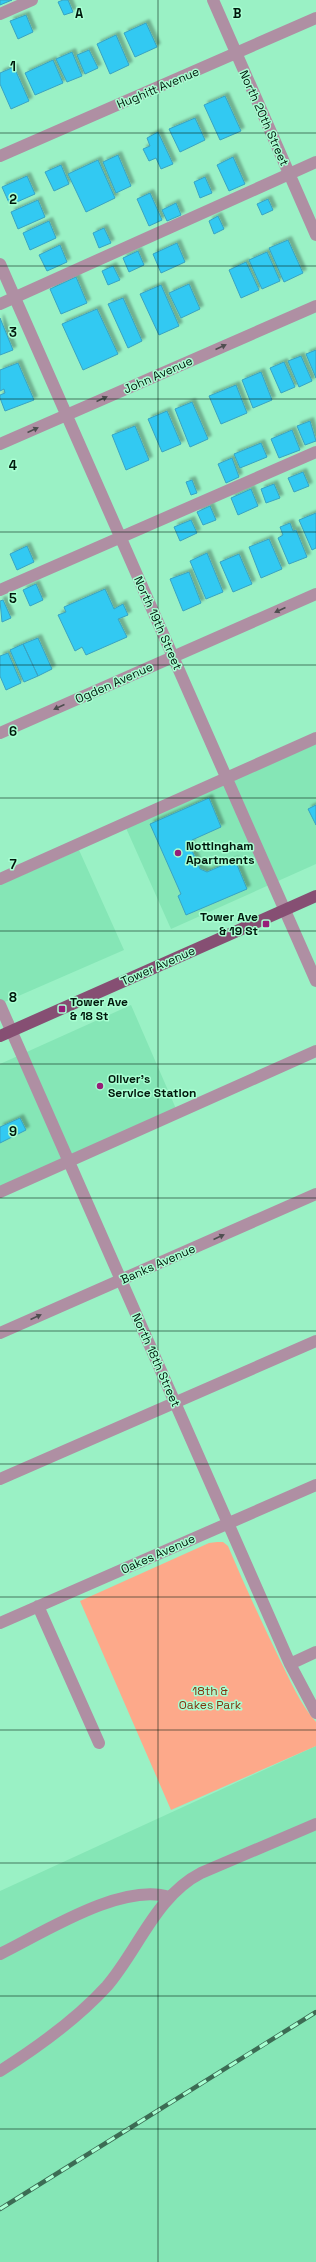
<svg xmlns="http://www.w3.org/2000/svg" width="316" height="2262" font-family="'Space Grotesk',sans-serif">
	<defs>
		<filter id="shadow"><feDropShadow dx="3.5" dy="-3.5" stdDeviation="1" flood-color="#0004"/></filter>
	</defs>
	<rect width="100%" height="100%" fill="#9af1c5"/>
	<path fill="#85e6b6" d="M316 744V864L171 929 126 828Z
		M79 850 124 950 0 1004V885Z
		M131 1005 177 1111 0 1187V1064Z
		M316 1746V2262H0V1891Z"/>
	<path fill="#fda98a" d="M217 1542H223L228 1546C244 1584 261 1621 279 1658 290 1680 300 1704 316 1722V1746L171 1810 80 1601 209 1543Z"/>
	<path fill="#32c9f2" stroke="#39a3c2" filter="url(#shadow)" d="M0 0H12L0 5Z
		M63 0H68L73 12 64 15 58 2Z
		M26 15 33 32 18 39 10 21Z
		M146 23 157 47 135 57 124 33Z
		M116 35 129 65 110 74 97 44Z
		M89 50 98 68 85 74 77 55Z
		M72 52 82 76 67 82 56 59Z
		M53 60 63 83 35 95 25 73Z
		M14 67 29 101 11 109 0 84V73Z
		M225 96 241 131 220 140 204 105Z
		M195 118 205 140 180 152 169 129Z
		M158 132 173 164 161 169 156 158 149 161 143 149 150 146 147 138Z
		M118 155 131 186 116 193 103 162Z
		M233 157 245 184 229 191 217 165Z
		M98 160 115 198 86 212 68 174Z
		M61 165 69 184 54 191 45 172Z
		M27 176 35 194 10 205 2 187Z
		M205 177 212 193 200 198 194 182Z
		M150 193 162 220 149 226 137 199Z
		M268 199 273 210 262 215 257 204Z
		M38 200 45 217 18 229 11 212Z
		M176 203 181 215 167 221 162 210Z
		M218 216 224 229 214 234 209 221Z
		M49 221 56 238 30 250 23 233Z
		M104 228 111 243 99 248 93 233Z
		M288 240 303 273 284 282 269 248Z
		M177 243 185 262 161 273 153 254Z
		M60 245 67 262 47 271 39 255Z
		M138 251 144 265 129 272 123 258Z
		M267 252 280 281 262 289 249 260Z
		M246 262 259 290 241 298 229 270Z
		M113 266 120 280 108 285 102 271Z
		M76 277 87 303 61 314 50 289Z
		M189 284 200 309 181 318 169 293Z
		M161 285 179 326 159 335 140 294Z
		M123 298 142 341 128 348 108 304Z
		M97 309 118 354 83 370 62 324Z
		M0 318 13 350 0 355Z
		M316 350V378L306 354Z
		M301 356 312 381 299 387 288 361Z
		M284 362 295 387 281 393 270 368Z
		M18 363 34 400 5 411 0 398V395L5 393 4 389 0 391V370Z
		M261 372 272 400 253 408 242 380Z
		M236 385 247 413 221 424 209 396Z
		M192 402 208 439 190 447 175 409Z
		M167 411 181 444 162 452 148 419Z
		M310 421 316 441 305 445 297 426Z
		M135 426 149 460 126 470 112 435Z
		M292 430 300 450 279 458 271 439Z
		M261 443 267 457 240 468 234 454Z
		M232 458 239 477 226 483 218 464Z
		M303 472 309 486 294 492 288 478Z
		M192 480 197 493 191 495 186 482Z
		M274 484 280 498 266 503 261 489Z
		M251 489 258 506 238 515 231 498Z
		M210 506 216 520 203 525 197 512Z
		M316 513V548L312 550 299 520Z
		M191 520 197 533 180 541 174 527Z
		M290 523 293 531 296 530 307 557 289 564 278 538 283 535 280 527Z
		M269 539 282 569 261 578 249 547Z
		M27 546 34 562 17 570 10 554Z
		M207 553 223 592 206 599 190 561Z
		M239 554 252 584 233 592 220 562Z
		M189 572 201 603 183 611 170 579Z
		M36 584 43 600 30 606 23 590Z
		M105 589 114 609 123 604 128 615 118 619 127 637 86 655 82 647 75 651 58 615 66 612 64 607Z
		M3 600 11 618 2 622 0 601Z
		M38 638 52 669 38 676 23 644Z
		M23 644 38 676 24 682 10 650Z
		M8 653 21 683 6 690 0 676V656Z
		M209 798 221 827 192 840 190 846 200 869 207 872 235 860 247 889 186 915 178 896 181 894 150 824Z
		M316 805V825L308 809Z
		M20 1118 26 1130 0 1143V1127Z"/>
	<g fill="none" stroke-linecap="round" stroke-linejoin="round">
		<path stroke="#af8fa3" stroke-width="12" d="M213 0 316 235
			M0 14 32 0
			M0 156 316 18
			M0 264 316 981
			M0 304 316 162
			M0 444 316 306
			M0 590 316 452
			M0 733 316 594
			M0 879 316 738
			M0 1005 290 1664 316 1713
			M0 1192 316 1051
			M0 1333 316 1194
			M0 1479 316 1341
			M38 1606 99 1743
			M0 1623 316 1485
			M290 1664 316 1652
			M0 1954C43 1933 122 1882 169 1897
			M0 2071C38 2047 77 2019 107 1986 138 1950 156 1896 201 1873L316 1824"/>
		<path stroke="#864f73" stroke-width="12" d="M0 1036 316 896"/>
		<g stroke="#3c6c54" stroke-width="4.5">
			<path id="rail" d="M0 2209 316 2012"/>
		</g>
		<use href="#rail" stroke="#a8ffd2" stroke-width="3" stroke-dasharray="9" stroke-linecap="butt"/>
	</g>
	<defs><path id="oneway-solid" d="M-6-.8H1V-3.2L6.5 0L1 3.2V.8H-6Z"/></defs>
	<g fill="#4f4e50">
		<use href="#oneway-solid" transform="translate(221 347) rotate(-24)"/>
		<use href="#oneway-solid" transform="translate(102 399) rotate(-24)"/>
		<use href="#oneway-solid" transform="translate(33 430) rotate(-24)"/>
		<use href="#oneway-solid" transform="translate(280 610) rotate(156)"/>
		<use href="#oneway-solid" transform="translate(59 707) rotate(156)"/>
		<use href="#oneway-solid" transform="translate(219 1237) rotate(-24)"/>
		<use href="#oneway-solid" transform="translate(36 1317) rotate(-24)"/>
	</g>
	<path fill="none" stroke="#00180c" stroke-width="1" stroke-opacity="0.55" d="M158 0V2262M0 133H316M0 266H316M0 399H316M0 532H316M0 665H316M0 798H316M0 931H316M0 1064H316M0 1198H316M0 1331H316M0 1464H316M0 1597H316M0 1730H316M0 1863H316M0 1996H316M0 2129H316"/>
	<g fill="#971d78" stroke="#a8ffd2" stroke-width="1.5">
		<circle cx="178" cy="853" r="4"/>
		<rect x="262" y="920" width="8" height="8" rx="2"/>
		<rect x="58" y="1005" width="8" height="8" rx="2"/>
		<circle cx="100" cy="1086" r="4"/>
	</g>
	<g text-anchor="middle" stroke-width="3" stroke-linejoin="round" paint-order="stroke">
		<g font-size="12" fill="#00180c" stroke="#a8ffd2">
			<text transform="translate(158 88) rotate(-23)" y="4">Hughitt Avenue</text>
			<text transform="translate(264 118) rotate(66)" y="4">North 20th Street</text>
			<text transform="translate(158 375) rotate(-24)" y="4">John Avenue</text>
			<text transform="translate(158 623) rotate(66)" y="4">North 19th Street</text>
			<text transform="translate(114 683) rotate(-24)" y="4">Ogden Avenue</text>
			<text transform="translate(158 966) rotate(-24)" y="4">Tower Avenue</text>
			<text transform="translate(158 1264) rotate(-24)" y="4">Banks Avenue</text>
			<text transform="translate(156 1360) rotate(66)" y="4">North 18th Street</text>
			<text transform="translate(158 1554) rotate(-24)" y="4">Oakes Avenue</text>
		</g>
		<g font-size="12" font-weight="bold" fill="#00180c" stroke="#a8ffd2" text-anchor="start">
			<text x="186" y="850">Nottingham<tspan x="186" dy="14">Apartments</tspan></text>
			<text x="258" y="921" text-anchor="end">Tower Ave<tspan x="258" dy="14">&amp; 19 St</tspan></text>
			<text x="70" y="1006">Tower Ave<tspan x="70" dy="14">&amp; 18 St</tspan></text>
			<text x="108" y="1083">Oliver's<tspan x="108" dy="14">Service Station</tspan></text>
		</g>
		<g font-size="12" fill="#813310" stroke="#a8ffd2">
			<text x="210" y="1695">18th &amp;<tspan x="210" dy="14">Oakes Park</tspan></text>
		</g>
	</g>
	<g font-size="13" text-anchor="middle" font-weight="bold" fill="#00180c" stroke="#a8ffd2" stroke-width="3" stroke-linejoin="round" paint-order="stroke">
		<text x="79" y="18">A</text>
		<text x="237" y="18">B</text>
		<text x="13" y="71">1</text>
		<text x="13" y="204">2</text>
		<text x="13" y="337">3</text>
		<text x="13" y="470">4</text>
		<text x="13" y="603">5</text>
		<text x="13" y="736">6</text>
		<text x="13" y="869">7</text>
		<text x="13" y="1002">8</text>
		<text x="13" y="1136">9</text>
	</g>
</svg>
